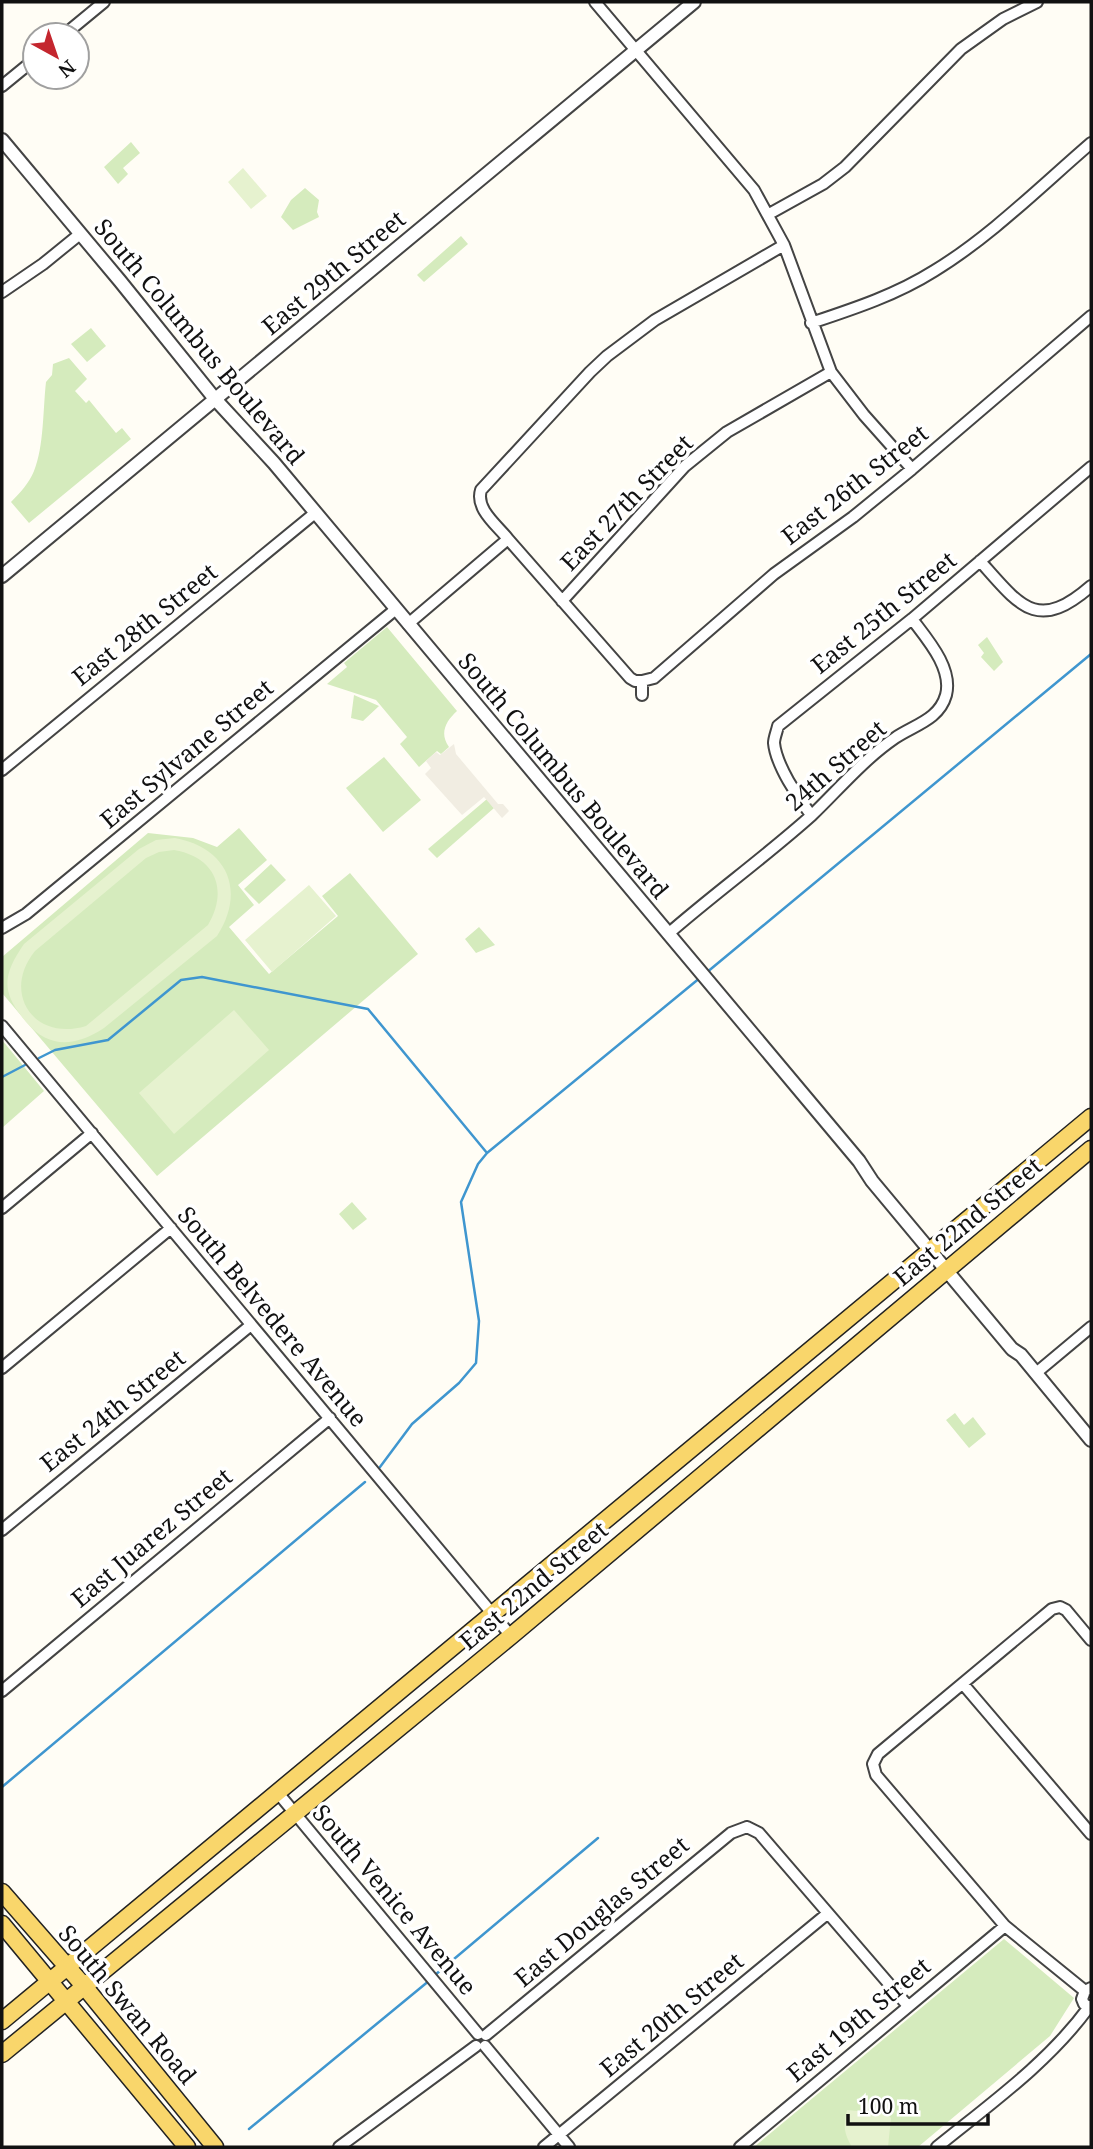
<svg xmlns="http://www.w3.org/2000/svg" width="1093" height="2149" font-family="'Noto Serif',serif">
	<rect width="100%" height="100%" fill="#fffdf5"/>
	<path fill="#d5ebbd" d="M131 142 140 153 123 168 128 174 118 184 104 167Z
		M305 188 319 200 317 212 319 217 293 230 281 217 291 200Z
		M461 236 468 244 424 282 417 275Z
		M91 328 106 346 87 362 71 344Z
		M69 358 87 379 75 391 86 403 89 400 116 433 122 428 131 439 29 523 11 502C20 493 29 483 34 471 44 447 43 408 46 382L52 375 53 364Z
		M387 627 457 711C446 721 439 733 449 747L441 754 437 751 419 767 400 744 407 737 376 700 327 684 347 667 344 663Z
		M987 637 1003 662 994 671 981 657 984 653 978 645Z
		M354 695 379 706 363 721 351 718Z
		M384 757 421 800 383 832 346 788Z
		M487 799 494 808 437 858 428 849Z
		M239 828 267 860 238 885 254 905 229 927 269 974 338 916 322 896 350 873 418 954 157 1176 2 993V957L148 833 193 838 217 847Z
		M271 864 286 880 259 904 244 889Z
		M479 927 495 945 476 953 465 939Z
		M2 1040 44 1091 2 1128Z
		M352 1202 367 1219 353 1230 339 1214Z
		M955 1413 964 1425 973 1417 986 1434 969 1448 946 1420Z
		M1004 1939 1074 1998 1050 2036 918 2147H754Z"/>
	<path fill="#e6f2cf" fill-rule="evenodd" d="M243 168 267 196 251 209 228 182Z
		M175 838C228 848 246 891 217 936L104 1028C76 1046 50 1050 26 1022 1 992 2 976 24 944L139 849 156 840ZM174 850C215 857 229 889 208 925L86 1026C34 1042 1 993 35 951L146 858 159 852Z
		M309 885 336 916 272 972 245 940Z
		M234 1010 269 1050 174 1134 139 1093Z
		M847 2110 887 2114 891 2118 888 2147H852C844 2134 843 2125 847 2110Z"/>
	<path fill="#f1ede2" d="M454 744 456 754 498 804H503L509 811 502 818 484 797 462 815 425 774 431 768 426 761 436 752 440 755Z"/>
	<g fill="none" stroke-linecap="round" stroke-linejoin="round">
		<path stroke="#3f96cf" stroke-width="2.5" d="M706 973 1091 654
			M39 1058 55 1050 108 1040 181 980 202 977 368 1009 487 1153 701 977
			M2 1077 25 1065
			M380 1467 412 1424 459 1383 476 1363 479 1321 461 1202 478 1164 487 1153
			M2 1787 365 1482
			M435 1975 598 1838
			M249 2129 430 1980"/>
		<g stroke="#444" stroke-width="14">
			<path id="minor" d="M595 2 754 190 784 245 831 372 864 415 912 469
				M64 35 104 2
				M2 86 35 59
				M769 214 823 184 845 167 961 49 1003 19 1037 2
				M2 292 43 264 80 234
				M811 323C853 309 896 295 934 271 990 237 1041 186 1091 143
				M508 539 630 678 635 681H642V695
				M980 561C1020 606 1037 633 1091 586
				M562 601 685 466 727 432 831 372
				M408 624 508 539C497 525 475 509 481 490L590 372 607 356 655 320 784 245
				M642 681 654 678 774 574 853 517 912 469 1091 316
				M2 770 315 513
				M811 815C798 798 776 765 774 743 774 738 777 731 778 726L912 619 1091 467
				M2 928 26 914 396 609
				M668 934C715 893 765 857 812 815 839 789 863 760 895 738 914 725 939 720 946 695 953 668 927 639 912 619
				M2 1026 511 1636
				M2 1208 92 1133
				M2 1368 171 1228
				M1036 1373 1091 1327
				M2 1530 251 1325
				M963 1684 1091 1834
				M2 1691 330 1418
				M278 1793 478 2034
				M747 1827 759 1833 908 2006
				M1091 1988 1085 1991 1082 1999 1084 2004 1091 2007
				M1085 1991 1005 1926 876 1775 873 1764 878 1754 1052 1609 1060 1607 1066 1610 1091 1640
				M486 2035 731 1833 747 1827
				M485 2046 569 2147
				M339 2147 476 2046
				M544 2147 827 1914
				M740 2147 1005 1926
				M937 2147C990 2104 1048 2063 1089 2007"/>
		</g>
		<g stroke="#444" stroke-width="16">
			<path id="tertiary" d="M2 140 120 281 215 399 274 463 859 1161 872 1181 1012 1349 1021 1355 1091 1440
				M2 576 694 2"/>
		</g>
		<g stroke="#222" stroke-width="19">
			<path id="primary" d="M2 1892 84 1986 215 2147
				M2 1924 187 2147
				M2 2021 1091 1117
				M2 2054 511 1636 1091 1149"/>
		</g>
		<use href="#minor" stroke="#fff" stroke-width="10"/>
		<use href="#tertiary" stroke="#fff" stroke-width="12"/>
		<use href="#primary" stroke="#f9d66b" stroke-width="16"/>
	</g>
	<g text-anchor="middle" stroke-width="7" stroke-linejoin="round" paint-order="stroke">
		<g font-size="24" fill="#111" stroke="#fff">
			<text transform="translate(334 273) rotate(-40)" y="8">East 29th Street</text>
			<text transform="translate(199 342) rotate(50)" y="8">South Columbus Boulevard</text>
			<text transform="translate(855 485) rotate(-38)" y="8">East 26th Street</text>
			<text transform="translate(627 503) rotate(-46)" y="8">East 27th Street</text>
			<text transform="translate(884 613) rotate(-39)" y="8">East 25th Street</text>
			<text transform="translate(145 625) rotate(-39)" y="8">East 28th Street</text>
			<text transform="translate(187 754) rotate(-40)" y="8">East Sylvane Street</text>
			<text transform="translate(836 766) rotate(-41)" y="8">24th Street</text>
			<text transform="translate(563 776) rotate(50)" y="8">South Columbus Boulevard</text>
			<text transform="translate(968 1222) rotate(-40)" y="8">East 22nd Street</text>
			<text transform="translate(272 1317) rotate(50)" y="8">South Belvedere Avenue</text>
			<text transform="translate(113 1411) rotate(-39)" y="8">East 24th Street</text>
			<text transform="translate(152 1538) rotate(-40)" y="8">East Juarez Street</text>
			<text transform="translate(534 1586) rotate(-40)" y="8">East 22nd Street</text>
			<text transform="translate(394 1900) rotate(50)" y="8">South Venice Avenue</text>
			<text transform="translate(602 1912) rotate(-40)" y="8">East Douglas Street</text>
			<text transform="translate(127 2005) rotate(50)" y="8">South Swan Road</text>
			<text transform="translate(672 2015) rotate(-40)" y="8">East 20th Street</text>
			<text transform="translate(859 2020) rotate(-40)" y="8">East 19th Street</text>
		</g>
	</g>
	<rect width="1093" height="2149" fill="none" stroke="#111111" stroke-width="7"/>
	<g transform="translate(56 56) rotate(140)"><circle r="33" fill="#ffffff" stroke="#a0a0a0" stroke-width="2"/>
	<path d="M0-5L12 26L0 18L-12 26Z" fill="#c4262e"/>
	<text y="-10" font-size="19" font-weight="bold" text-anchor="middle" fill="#111111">N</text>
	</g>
	<path d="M848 2114v10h140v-10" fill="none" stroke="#111111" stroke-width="3.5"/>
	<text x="858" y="2114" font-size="21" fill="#111111" stroke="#ffffff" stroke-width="5" paint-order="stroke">100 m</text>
</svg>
